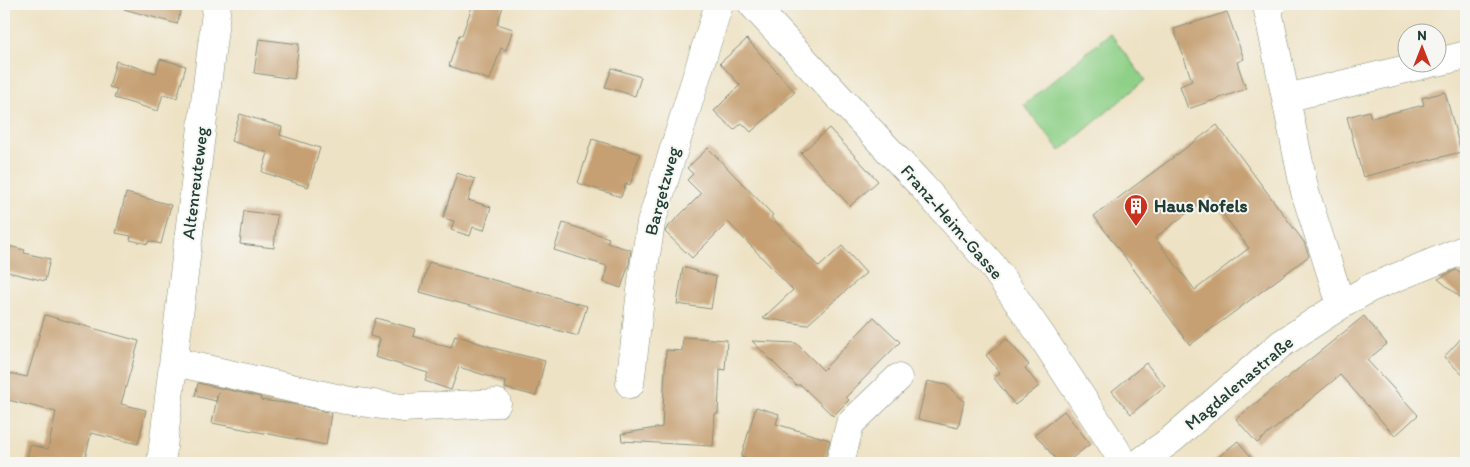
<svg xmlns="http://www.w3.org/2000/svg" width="1470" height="467" font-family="Itim,sans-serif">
	<rect width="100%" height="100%" fill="#f6f6f2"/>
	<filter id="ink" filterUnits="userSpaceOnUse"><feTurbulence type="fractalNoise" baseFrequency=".02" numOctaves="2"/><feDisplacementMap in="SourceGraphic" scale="10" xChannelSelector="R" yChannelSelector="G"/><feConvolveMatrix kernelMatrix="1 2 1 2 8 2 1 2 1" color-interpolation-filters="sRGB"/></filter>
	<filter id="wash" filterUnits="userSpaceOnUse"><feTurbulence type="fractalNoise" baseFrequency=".0096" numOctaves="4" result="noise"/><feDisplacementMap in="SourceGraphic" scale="20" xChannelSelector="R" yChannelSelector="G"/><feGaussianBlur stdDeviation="1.12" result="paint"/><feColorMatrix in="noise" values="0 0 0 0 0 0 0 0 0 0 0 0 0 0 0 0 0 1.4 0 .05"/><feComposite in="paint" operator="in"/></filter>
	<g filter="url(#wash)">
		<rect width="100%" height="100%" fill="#eee2c4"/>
		<path fill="#8fd088" stroke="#57865e" d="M1110 33 1145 80 1060 151 1024 105Z"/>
		<g id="blocks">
			<path fill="#c6a073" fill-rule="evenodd" d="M125 4H183L177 24 124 9Z
				M473 4H504L497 24 513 29 506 50 501 48 490 80 449 66 459 35H462Z
				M1227 12 1244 59 1237 62 1246 89 1188 109 1180 86 1192 81 1174 29Z
				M259 39 299 44 294 79 254 73Z
				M747 39 795 92 751 132 742 123 734 130 714 111 740 85 720 63Z
				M160 59 186 66 177 98 163 94 158 111 114 98 117 89 109 87 116 61 156 73Z
				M612 68 641 77 635 96 605 87Z
				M1445 92 1461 152 1363 177 1347 117 1369 111 1371 118 1424 105 1422 98Z
				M240 114 282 127 280 135 320 148 308 187 262 172 268 153 231 141Z
				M1217 125 1304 242 1309 256 1190 345 1094 216ZM1209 196 1249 248 1195 290 1155 238Z
				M829 128 878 181 850 206 801 153Z
				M592 139 640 154 630 185 626 183 621 197 578 183Z
				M708 148 773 215 771 217 819 267 842 246 866 273 807 325 763 318 793 290 728 222 692 258 665 232 666 229 701 194 687 180 693 174 687 168Z
				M457 173 475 179 468 200 491 207 484 230 473 227 470 236 451 230 454 221 443 218Z
				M126 193 171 205 161 244 149 241 148 244 130 240 131 236 116 233Z
				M244 211 277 215 274 248 240 244Z
				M563 223 609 238 607 243 631 250 629 264 621 288 604 282 607 266 554 250Z
				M4 245 25 250 24 253 50 259 45 281 4 271Z
				M429 262 587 306 578 336 420 292Z
				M683 267 716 277 711 309 677 304Z
				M1456 270 1466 278V302L1438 279Z
				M45 315 139 341 121 404 146 410 138 444 91 433 84 463H26L30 445 48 449 56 412 4 399V372L27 377Z
				M1364 316 1387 344 1367 360 1418 415 1395 436 1340 375 1257 443 1236 419Z
				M874 317 900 342 846 397 849 400 833 416 801 385H796L752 341 796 343 823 370Z
				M376 318 415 329 413 336 451 348 455 335 497 349 545 361 536 396 505 388 506 382 459 367 451 390 425 381 428 373 375 357 380 339 370 336Z
				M1466 333V378L1444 357Z
				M683 337 727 340 725 370 720 369 718 414H715L713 446 622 441 621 434 662 427 666 350 682 351Z
				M1007 339 1029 365 1025 368 1039 386 1015 405 994 378 1000 373 986 355Z
				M1146 363 1165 386 1131 414 1112 391Z
				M927 381 946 385 964 401 958 428 918 419Z
				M198 383 261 397 260 400 293 404 331 413 326 445 212 423 218 392 216 401 195 396Z
				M756 407 779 414 776 424 830 440 825 458 821 456 819 463H780L766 459 765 463H762L741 457Z
				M1064 411 1090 444 1066 463H1059L1035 434Z
				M1238 441 1256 463H1211Z"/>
		</g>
	</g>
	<g filter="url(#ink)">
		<use href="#blocks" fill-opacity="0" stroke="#86907c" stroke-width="1"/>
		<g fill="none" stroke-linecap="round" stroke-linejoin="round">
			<g stroke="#86907c" stroke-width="29">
				<path id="minor" d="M752 4 922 186 992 265 1041 335 1116 450 1123 463
					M1272 4 1267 6 1305 192 1341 305
					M1438 62 1466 55
					M1286 98 1435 62
					M175 362 345 400 403 408 497 403
					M630 384 643 274 651 223 719 4
					M161 463 217 4
					M840 463 850 424 898 378
					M1139 463 1171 440 1281 344 1341 305 1370 288 1466 249"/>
			</g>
			<use href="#minor" stroke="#fff" stroke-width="28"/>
		</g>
	</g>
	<defs>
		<g id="building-pin" transform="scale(1.25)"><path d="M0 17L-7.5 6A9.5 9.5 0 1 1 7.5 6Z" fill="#c8321e" stroke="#f6f6f2"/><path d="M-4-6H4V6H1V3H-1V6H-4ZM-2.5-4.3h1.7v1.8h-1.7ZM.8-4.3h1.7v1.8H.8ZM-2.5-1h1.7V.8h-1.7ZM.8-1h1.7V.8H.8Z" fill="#fff"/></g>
	</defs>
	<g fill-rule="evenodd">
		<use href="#building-pin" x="1136" y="206"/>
	</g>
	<g text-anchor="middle" stroke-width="4" stroke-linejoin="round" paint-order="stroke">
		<g font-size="18" fill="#1f3d34" stroke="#f6f6f2">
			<text transform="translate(195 183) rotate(-83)" y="6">Altenreuteweg</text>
			<text transform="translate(662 191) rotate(-75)" y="6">Bargetzweg</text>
			<text transform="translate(952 222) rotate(49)" y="6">Franz-Heim-Gasse</text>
			<text transform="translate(1239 383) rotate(-40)" y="6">Magdalenastraße</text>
		</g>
		<g font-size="18" font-weight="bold" fill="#1f3d34" stroke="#f6f6f2" text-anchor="start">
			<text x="1154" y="212">Haus Nofels</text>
		</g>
	</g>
	<rect width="1470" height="467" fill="none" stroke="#f6f6f2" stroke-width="20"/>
	<g transform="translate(1422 48)"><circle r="24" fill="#f6f6f2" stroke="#a0aca6"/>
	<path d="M0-4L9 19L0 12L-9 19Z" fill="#c8321e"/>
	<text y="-8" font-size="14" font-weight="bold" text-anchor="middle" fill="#1f3d34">N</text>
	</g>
</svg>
